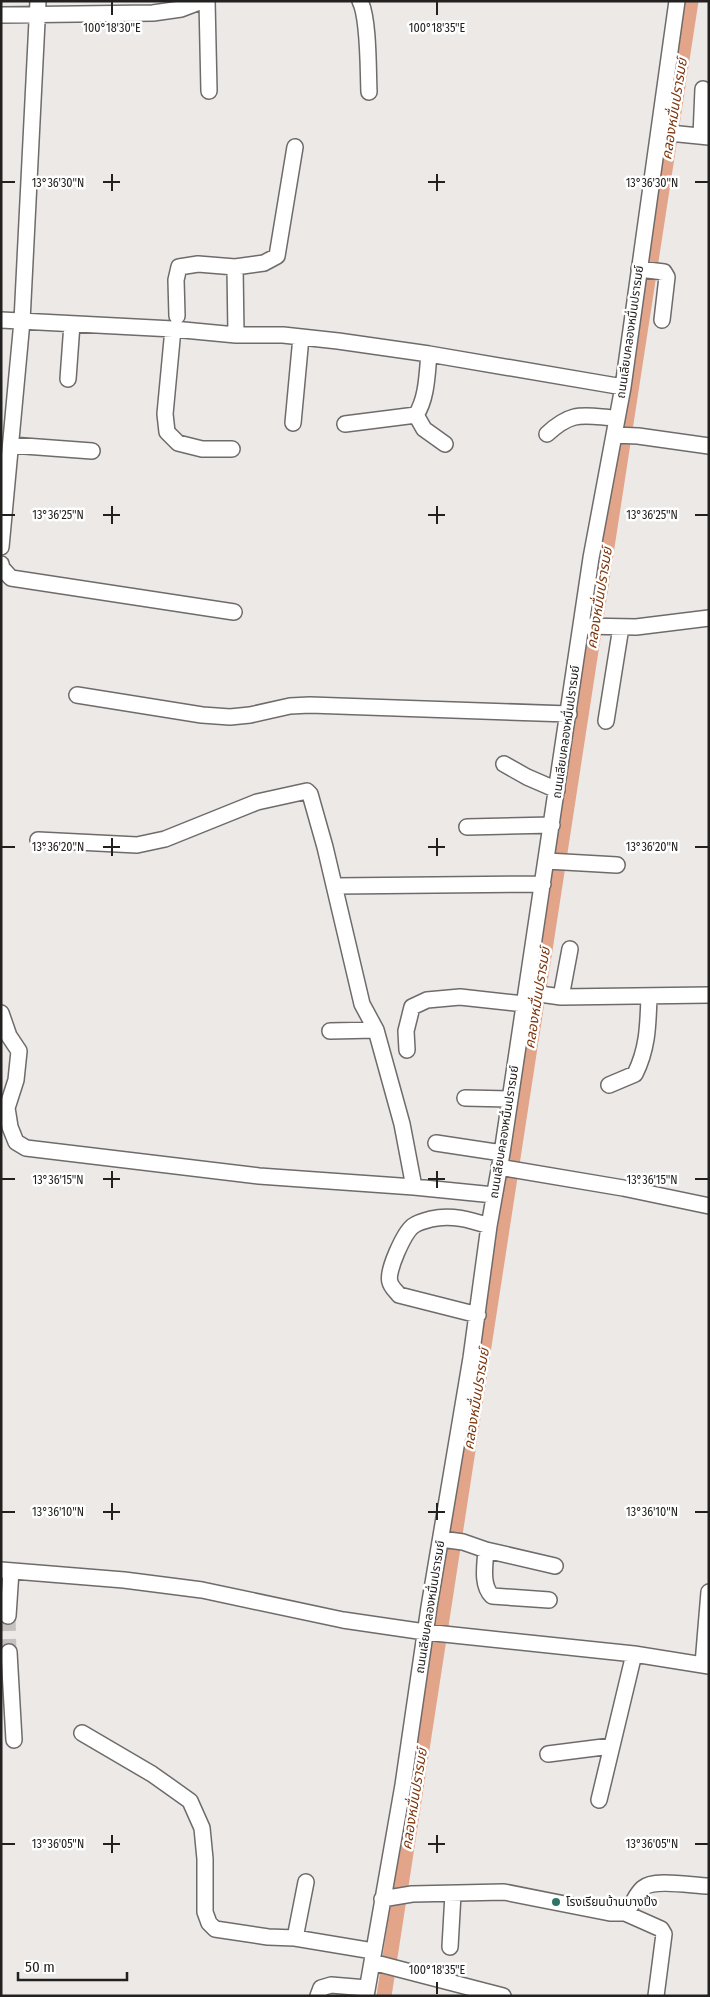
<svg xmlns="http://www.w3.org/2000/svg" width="710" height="1997" font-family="'Fira Sans Condensed','Noto Sans Thai',sans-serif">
	<rect width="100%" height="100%" fill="#ede9e7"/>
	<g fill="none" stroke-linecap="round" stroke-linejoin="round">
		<path stroke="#e2a58a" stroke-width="15" d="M384 1996 691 1"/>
		<path stroke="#c4c1bf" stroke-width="15" stroke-dasharray="15 8" stroke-linecap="butt" d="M8 1616 9 1652"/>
		<g stroke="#6f6b6a" stroke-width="18">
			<path id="minor" d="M207 1 209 91
				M360 1C369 18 368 71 369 92
				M1 15 153 13 181 9 202 1
				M659 132 709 137
				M701 136 703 89
				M235 267 264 263 277 256 295 147
				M639 269 664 272 667 277 662 320
				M177 316 176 280 179 267 198 264 235 267 236 335
				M1 320 173 329 236 335H283L338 341 429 354 623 387
				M173 329 165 414 167 432 178 443 202 449H232
				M68 379 72 324
				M416 415 424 429 445 444
				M293 423 301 337
				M345 424 416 415C427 398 427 374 429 354
				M547 434C573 410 583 416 616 418
				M614 435 638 436 709 446
				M11 445 92 451
				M1 547 22 321 38 1
				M1 564 2 568 11 578 234 612
				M581 626 636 627 709 618
				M77 695 202 715 230 717 250 715 290 706 310 705 569 714
				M606 721 621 627
				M504 764 527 777 557 790
				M467 827 552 825
				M38 840 137 845 165 839 257 802 307 791 310 794 325 847 362 1004 376 1030 402 1124 414 1187
				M547 861 617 865
				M335 886 543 884
				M526 992 561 997 709 995
				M561 997 570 949
				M1 1013 9 1036 19 1051 16 1080 7 1108 10 1127 16 1142 26 1148 259 1176 414 1187 494 1195
				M330 1031 376 1030
				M407 1050 406 1031 412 1007 427 1000 460 997 524 1004
				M609 1085 635 1074C648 1048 648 1024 649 996
				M465 1098 510 1099
				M436 1143 502 1153
				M499 1167 623 1188 709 1206
				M478 1315 399 1295C396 1291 391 1287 390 1282 386 1272 404 1233 413 1226 417 1223 427 1220 431 1219 451 1214 471 1220 489 1226
				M441 1539 463 1542 486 1550C485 1565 481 1585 492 1596L549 1600
				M486 1550 555 1566
				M1 1570 124 1580 202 1590 343 1620 425 1632 634 1654 709 1666
				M8 1616 11 1571
				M9 1652 14 1740
				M703 1664 709 1592
				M82 1733 152 1774 190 1801 202 1828 205 1859V1912L209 1923 215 1929 268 1937 295 1938 373 1951
				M548 1754 611 1746
				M599 1800 634 1654
				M382 1899 412 1894 504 1892 610 1913H625C633 1906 634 1896 643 1888 654 1878 693 1886 709 1886
				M625 1913 661 1929 664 1934 656 1996
				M295 1938 306 1882
				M450 1947 453 1894
				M372 1962 503 1996
				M318 1996 321 1988 331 1985 367 1988
				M366 1996 403 1785 429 1607 471 1358 489 1226 502 1153 591 558 623 387 677 1"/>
		</g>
		<use href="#minor" stroke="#fff" stroke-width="15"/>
	</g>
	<path fill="none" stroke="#222120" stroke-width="2" d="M112 2V15M437 2V15M112 174V191M437 174V191M2 182H15M103 182H120M428 182H445M695 182H708M112 506V524M437 506V524M2 515H15M103 515H120M428 515H445M695 515H708M112 838V856M437 838V856M2 847H15M103 847H120M428 847H445M695 847H708M112 1171V1188M437 1171V1188M2 1179H15M103 1179H120M428 1179H445M695 1179H708M112 1503V1520M437 1503V1520M2 1512H15M103 1512H120M428 1512H445M695 1512H708M112 1835V1853M437 1835V1853M2 1844H15M103 1844H120M428 1844H445M695 1844H708M437 1982V1994"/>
	<circle fill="#2f7469" stroke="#fff" stroke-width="2" cx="556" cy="1902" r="5"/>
	<g text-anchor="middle" stroke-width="5" stroke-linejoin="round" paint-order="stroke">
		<g font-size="12" fill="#222120" stroke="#fff">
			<text transform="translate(630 332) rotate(-82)" y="4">ถนนเลียบคลองหมื่นปรารมย์</text>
			<text transform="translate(566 732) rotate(-82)" y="4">ถนนเลียบคลองหมื่นปรารมย์</text>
			<text transform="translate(504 1132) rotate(-81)" y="4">ถนนเลียบคลองหมื่นปรารมย์</text>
			<text transform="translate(430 1607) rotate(-81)" y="4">ถนนเลียบคลองหมื่นปรารมย์</text>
		</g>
		<g font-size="12" fill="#222120" stroke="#fff" text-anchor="start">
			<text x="566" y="1906">โรงเรียนบ้านบางปิ้ง</text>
		</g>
		<g font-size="14" font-style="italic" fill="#7d360d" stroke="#fff">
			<text transform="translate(674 109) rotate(-81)" y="5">คลองหมื่นปรารมย์</text>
			<text transform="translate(599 598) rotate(-81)" y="5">คลองหมื่นปรารมย์</text>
			<text transform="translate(537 998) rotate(-81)" y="5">คลองหมื่นปรารมย์</text>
			<text transform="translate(476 1399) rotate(-81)" y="5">คลองหมื่นปรารมย์</text>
			<text transform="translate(414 1799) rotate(-81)" y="5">คลองหมื่นปรารมย์</text>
		</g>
	</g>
	<g font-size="12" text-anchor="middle" fill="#222120" stroke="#fff" stroke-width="5" stroke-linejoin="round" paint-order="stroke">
		<text x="112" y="32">100°18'30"E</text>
		<text x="437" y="32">100°18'35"E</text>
		<text x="58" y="187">13°36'30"N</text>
		<text x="652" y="187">13°36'30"N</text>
		<text x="58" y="519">13°36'25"N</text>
		<text x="652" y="519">13°36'25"N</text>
		<text x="58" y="851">13°36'20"N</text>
		<text x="652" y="851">13°36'20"N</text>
		<text x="58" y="1184">13°36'15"N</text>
		<text x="652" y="1184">13°36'15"N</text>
		<text x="58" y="1516">13°36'10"N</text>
		<text x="652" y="1516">13°36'10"N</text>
		<text x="58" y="1848">13°36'05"N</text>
		<text x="652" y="1848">13°36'05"N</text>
		<text x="437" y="1974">100°18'35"E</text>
	</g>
	<rect width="710" height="1997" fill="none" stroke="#222120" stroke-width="5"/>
	<path d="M18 1972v8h109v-8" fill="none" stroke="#222120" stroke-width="2.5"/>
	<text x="25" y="1972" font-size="15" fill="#222120" stroke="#ffffff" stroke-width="4" paint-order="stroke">50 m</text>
</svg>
